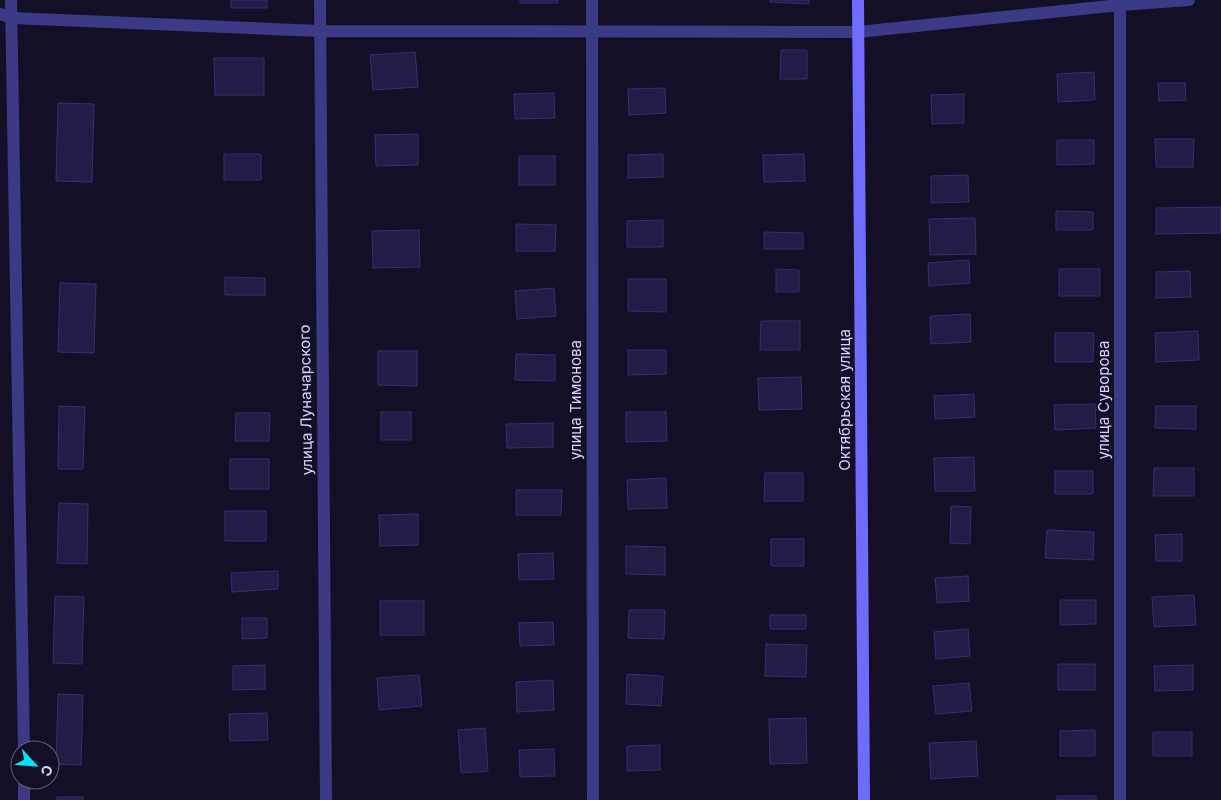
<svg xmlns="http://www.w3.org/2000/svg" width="1221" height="800" font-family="Inter,sans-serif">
	<rect width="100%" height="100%" fill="#130f26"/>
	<path fill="#241b47" stroke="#3b2d73" d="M231 0H267V8H231Z
		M520 0H558V3H520Z
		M770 0H809V4L770 2Z
		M781 50H807V79H780Z
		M415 52 418 87 373 90 370 55Z
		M214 58H264V95H215Z
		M1094 72 1095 100 1058 102 1057 74Z
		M1158 83H1185L1186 100 1159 101Z
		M665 88 666 113 629 115 628 89Z
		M554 93 555 118 515 119 514 94Z
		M964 94V123L932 124 931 95Z
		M58 103 94 104 92 182 56 181Z
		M418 134V165L376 166 375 135Z
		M1155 139H1194L1193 167H1156Z
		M1057 140H1094V164L1057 165Z
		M224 154H261V180H224Z
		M663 154V177L628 178V155Z
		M804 154 805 181 764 182 763 155Z
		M519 156H555V185H519Z
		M968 175 969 202 931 203V176Z
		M1221 207V233L1156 234V208Z
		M1056 211 1093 212V230H1056Z
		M975 218 976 254 930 255 929 219Z
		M663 220V247H627V221Z
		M516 224 556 225 555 251H516Z
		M419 230 420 267 373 268 372 231Z
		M764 232 803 233V249H764Z
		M969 260 970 283 929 286 928 263Z
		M776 269 799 270V292H776Z
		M1059 269H1100V296H1059Z
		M1190 271 1191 297 1156 298V272Z
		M225 277 265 278V295H225Z
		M628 279H666V312L628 311Z
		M60 283 96 284 94 353 58 352Z
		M554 288 556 316 517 319 515 291Z
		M970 314 971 342 931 344 930 316Z
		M761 321H800V350H760Z
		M1198 331 1199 360 1156 362 1155 333Z
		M1055 333H1094L1093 362H1055Z
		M628 350H666V374L628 375Z
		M378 351H417V386L378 385Z
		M516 354 555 355V381L515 380Z
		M801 377 802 409 759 410 758 378Z
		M974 394 975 417 935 419 934 396Z
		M1095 404 1096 428 1055 430 1054 405Z
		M59 406 85 407 83 469H58Z
		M1156 406H1196V429L1155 428Z
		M381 412H411V440H381Z
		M626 412H666L667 441 626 442Z
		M236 413H270L269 441H235Z
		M553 423V447L507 448 506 424Z
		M974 457 975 491H935L934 458Z
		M230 459H269V489H230Z
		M1154 468H1194V496H1153Z
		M1055 471H1093V494H1055Z
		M765 473H803V501H764Z
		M666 478 667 508 628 509 627 480Z
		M516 490H562L561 515H516Z
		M59 503 88 504 87 564 57 563Z
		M951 506 971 507 970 544 950 543Z
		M225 511H266V541H225Z
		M418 514V545L380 546 379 515Z
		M1047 530 1094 532 1093 560 1045 558Z
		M1182 534V561H1156L1155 535Z
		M771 539H804V566H771Z
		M626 546 665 547V575L626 574Z
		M553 553 554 579 519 580 518 554Z
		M278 571V589L232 592 231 573Z
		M968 576 969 601 937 603 935 578Z
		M1194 595 1196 625 1154 627 1152 597Z
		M55 596 84 597 82 664 53 663Z
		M1060 600H1096V624L1060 625Z
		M380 601H424V635H380Z
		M629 610H665L664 639 628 638Z
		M770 615H806V629H770Z
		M242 618H267V638L242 639Z
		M553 622 554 645 520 646 519 623Z
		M968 629 970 656 936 659 934 632Z
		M766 644 807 645 806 677 765 676Z
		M1058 664H1095V690H1058Z
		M265 665V689L233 690V666Z
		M1193 665V690L1155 691 1154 666Z
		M627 674 663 676 661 706 626 704Z
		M419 675 422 706 379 710 377 678Z
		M553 680 554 710 517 712 516 682Z
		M969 683 972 711 936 714 933 686Z
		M58 694 83 695 81 765 56 764Z
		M267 713 268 740 230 741 229 714Z
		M806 718 807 763 770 764 769 719Z
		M485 728 488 771 461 773 458 730Z
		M1095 730V756H1060V731Z
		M1153 732H1192V756H1153Z
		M976 741 978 776 931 779 929 743Z
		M660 745V770L627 771V746Z
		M554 749 555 776 520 777 519 750Z
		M1057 796H1096V800H1057Z
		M57 797H83V800H57Z"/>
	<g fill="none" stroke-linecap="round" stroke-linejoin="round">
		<path stroke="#3d3a85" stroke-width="12" d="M11 0 24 750
			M320 0 326 800
			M592 0 593 800
			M0 14 12 18 319 31 858 32 1120 5 1189 0
			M24 780V800
			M1120 800V0"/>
		<path stroke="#6f6bff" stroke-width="12" d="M858 0 864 800"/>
	</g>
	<g text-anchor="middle" stroke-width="4" stroke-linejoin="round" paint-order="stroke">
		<g font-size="15" fill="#d9d4ff" stroke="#130f26">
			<text transform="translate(306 400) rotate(-91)" y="5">улица Луначарского</text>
			<text transform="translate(576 400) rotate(-90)" y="5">улица Тимонова</text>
			<text transform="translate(845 400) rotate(-90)" y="5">Октябрьская улица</text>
			<text transform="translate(1104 400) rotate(-90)" y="5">улица Суворова</text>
		</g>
	</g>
	<g transform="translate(35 765) rotate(116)"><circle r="24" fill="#130f26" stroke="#625e7d"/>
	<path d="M0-4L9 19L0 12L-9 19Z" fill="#00e5ff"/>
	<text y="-8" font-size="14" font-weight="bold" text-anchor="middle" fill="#d9d4ff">С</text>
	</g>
</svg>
